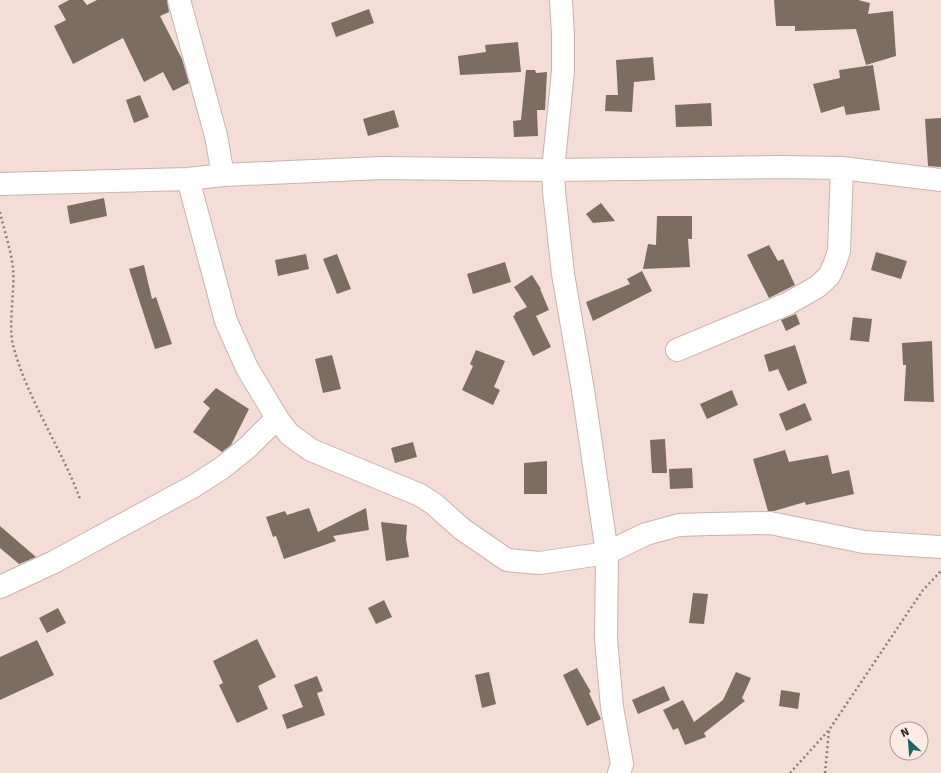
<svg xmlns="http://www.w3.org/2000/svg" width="941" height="773" font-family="Signika,sans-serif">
	<rect width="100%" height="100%" fill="#f4ddd7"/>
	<path fill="#7c6d60" d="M69 0H83L87 5 97 0H167L169 12 160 16 182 59 189 83 173 91 163 72 144 82 123 38 73 64 54 26 66 20 58 6Z
		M774 0H858L870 3 868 14 893 11 896 56 866 65 856 29 795 31V26H776Z
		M369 9 374 23 336 37 331 23Z
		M518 42 521 72 460 75 458 56 486 52 485 45Z
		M653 57 655 80 634 82 632 112 605 111 606 95H618L616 60Z
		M873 65 880 110 846 115 844 106 821 113 813 84 840 78 839 70Z
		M526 70H535L536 73 547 72 545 110H537L538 136 514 137 513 121 521 120Z
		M140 95 149 117 134 123 126 100Z
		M711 103 712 126 676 127 675 105Z
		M394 110 399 127 368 136 363 119Z
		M941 118V167L928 166 925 119Z
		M104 198 107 216 70 224 67 206Z
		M601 203 615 221 593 223 586 214Z
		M657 216H692V239H688L690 267 643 269 648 244 656 245Z
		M769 245 778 261 783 259 795 285 769 298 747 255Z
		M876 252 907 261 901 279 871 270Z
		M306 254 309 269 278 276 275 260Z
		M337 254 351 289 337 294 323 259Z
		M505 262 511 282 473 294 467 274Z
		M144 265 152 299 156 297 172 344 155 349 129 269Z
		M642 271 652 291 593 321 586 302 630 284 627 279Z
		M532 275 541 289H540L549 310 536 316 551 347 533 356 513 316 515 315V313L527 307 514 287Z
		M796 314 800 324 786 331 781 320Z
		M853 317 872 319 869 342 850 340Z
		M932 341 934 402 904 401 906 365H903L902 343Z
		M795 345 807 383 788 391 778 369 769 372 764 355Z
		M476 350 505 361 494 387 500 390 493 405 462 390 473 366 470 364Z
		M332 355 341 389 323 393 315 359Z
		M216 388 249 409 231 445 222 452 193 432 210 408 203 402Z
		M732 390 738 405 707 419 700 404Z
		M805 403 812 420 786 431 779 414Z
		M665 439 667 473H652L650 440Z
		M413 442 417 457 395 463 391 448Z
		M785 450 789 462 828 455 832 474 849 470 854 494 806 505 805 502 774 511H768L753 459Z
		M547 461V494H524V463Z
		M692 468 693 488 670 489 669 469Z
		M309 508 318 532 366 508 369 530 333 536 336 541 284 559 276 536 273 537 266 517 285 511 287 515Z
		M381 522 407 525 406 539 409 557 386 561Z
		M0 526 36 557 19 564 0 548Z
		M693 593 708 594 704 624 689 623Z
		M384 600 392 617 376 624 368 608Z
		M58 608 66 623 47 633 39 618Z
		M257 639 276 677 258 686 268 709 237 723 219 685 223 683 213 661Z
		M37 640 54 675 0 700V657Z
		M577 668 591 692 589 693 601 719 587 726 563 675Z
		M489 672 496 704 482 708 475 675Z
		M736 672 751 678 742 698 745 701 704 733 706 737 685 745 678 728 673 730 663 710 683 700 694 722 723 700Z
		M317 676 323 691 317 693 325 715 287 729 282 715 303 707 294 685Z
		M664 686 670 700 638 714 632 700Z
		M781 690 800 693 798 709 779 706Z"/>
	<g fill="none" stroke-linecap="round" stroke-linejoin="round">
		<g stroke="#cab3ad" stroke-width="24">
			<path id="minor" d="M179 0 216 136 223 175
				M561 0 563 35V71L553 170 554 191 563 274 583 390 607 553 606 639 612 707 622 764 619 773
				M188 179 226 321 247 368 277 418 289 434 311 450 420 495 434 504 462 529 507 560 540 563 607 553 646 534 679 525 710 524 770 523 864 542 941 547
				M0 184 188 179 223 175 382 168 553 170 780 167 842 168 941 180
				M677 350 787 304 817 287 829 276 835 263 839 251 842 168
				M0 587 54 562 194 486 222 468 248 447 277 418"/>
		</g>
		<path stroke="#8c7c78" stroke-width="2.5" stroke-dasharray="2 3" stroke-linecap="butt" d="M0 212C4 230 11 250 13 268 15 293 8 323 13 345 27 399 61 447 80 499
			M790 773 829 730 923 590 941 571
			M825 773 829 730"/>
		<use href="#minor" stroke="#fff" stroke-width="22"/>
	</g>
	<g transform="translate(909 741) rotate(334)"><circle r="19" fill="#feebe6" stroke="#a99a96"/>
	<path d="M0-3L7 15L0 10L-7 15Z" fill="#1b6763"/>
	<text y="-6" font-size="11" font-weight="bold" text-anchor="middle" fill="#29211f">N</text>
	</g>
</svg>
